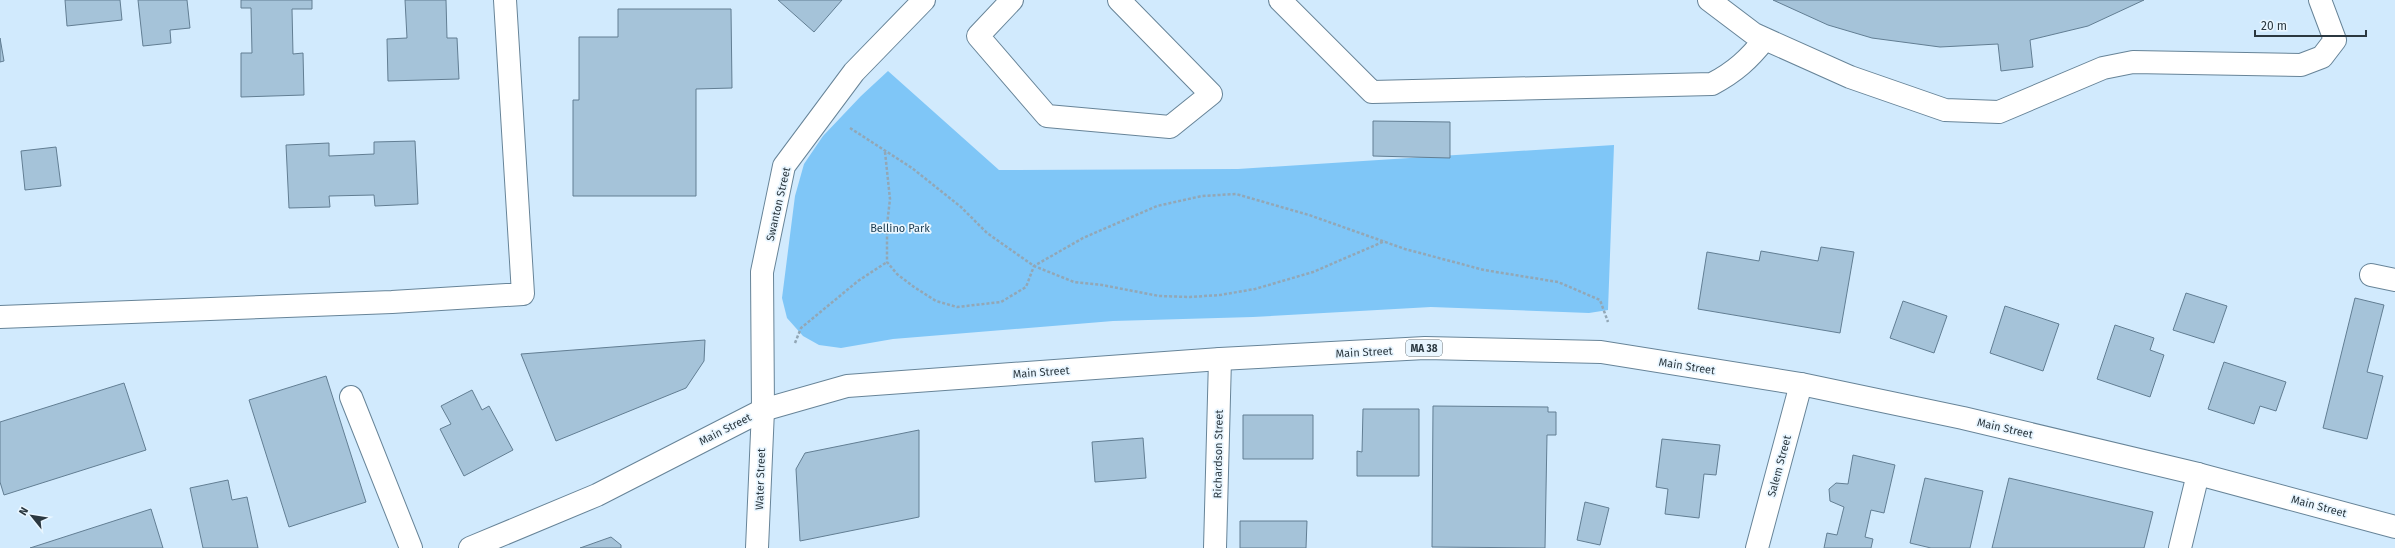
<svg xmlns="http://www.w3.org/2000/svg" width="2395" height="548" font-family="'Fira Sans',sans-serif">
	<rect width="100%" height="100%" fill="#d1eafd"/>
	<path fill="#7fc6f7" d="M888 71 999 170 1238 169 1614 145 1608 310 1589 313 1431 307 1253 317 1113 321 893 339 841 348 819 345 803 336 787 318 782 298 795 196 804 164 823 136 861 96Z"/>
	<path fill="#a5c3d9" stroke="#627e93" d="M65 0H120L122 20 67 26Z
		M138 0H187L190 28 170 30 171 43 143 46Z
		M241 0H312V9H292L293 54 303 53 304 95 241 97V53H252L251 8H241Z
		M405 0H446L447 38H457L459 79 388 81 387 39 407 38Z
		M778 0H842L814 32Z
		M1773 0H2144L2088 26 2030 40 2033 67 2001 71 1998 44 1940 47 1872 38 1828 25Z
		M618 9H731L732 88 696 89V196H573V100H579V37H618Z
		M0 38 4 61 0 62Z
		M1373 121 1450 122V158L1373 156Z
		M415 141 418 204 375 206 374 195 329 196 330 207 289 208 286 145 329 143V156L374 154V142Z
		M56 147 61 186 25 190 21 151Z
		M1821 247 1854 252 1840 333 1698 309 1707 252 1759 261 1761 251 1818 261Z
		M2186 293 2227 306 2214 343 2173 330Z
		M2355 298 2384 305 2367 372 2383 376 2367 439 2323 428Z
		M1903 301 1947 316 1934 353 1890 338Z
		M2005 306 2059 324 2043 371 1990 353Z
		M2115 325 2154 338 2150 350 2164 355 2150 397 2097 379Z
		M705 340 704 361 686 388 556 441 521 354Z
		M2224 362 2286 382 2276 411 2260 406 2254 424 2208 409Z
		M326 376 366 502 289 527 249 400Z
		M124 383 146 450 4 495 0 482V422Z
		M472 390 482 410 489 406 513 450 464 476 440 429 451 424 441 406Z
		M1433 406 1548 407V412H1556V435H1547L1545 548 1432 547Z
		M1363 409H1419V476H1357V451L1362 452Z
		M1243 415H1313V459H1243Z
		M919 430V517L800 541 796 469 805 453Z
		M1143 438 1146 478 1095 482 1092 442Z
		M1662 439 1720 445 1716 475 1704 474 1699 518 1665 514 1668 489 1656 487Z
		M1853 455 1895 465 1884 513 1871 510 1865 537 1873 539 1871 548H1824L1827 533 1837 535 1844 507 1830 501 1829 489 1836 483 1848 484Z
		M1925 478 1983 491 1970 548H1931L1910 543Z
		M2009 478 2153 512 2144 548H1992Z
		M228 480 232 500 247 497 258 548H203L190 488Z
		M1585 502 1609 508 1600 545 1577 540Z
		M151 509 163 548H30Z
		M1240 521H1307L1306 548H1240Z
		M611 537 621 545V548H580Z"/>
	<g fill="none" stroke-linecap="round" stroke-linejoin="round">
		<g stroke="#678498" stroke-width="24">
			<path id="minor" d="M1012 0 978 36 1047 116 1170 127 1211 94 1119 0
				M1280 0 1372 92 1712 84C1735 72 1749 59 1765 39
				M1709 0 1754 34 1765 39 1850 77 1945 110 1999 112 2103 68 2133 62 2301 65 2322 57 2335 40 2320 0
				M2371 275 2395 280
				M0 317 392 302 523 294 505 0
				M351 397 411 548
				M757 548 763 410 762 272 784 166 854 72 924 0
				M1215 548 1220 359
				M1757 548 1801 384
				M2180 548 2198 474"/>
		</g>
		<g stroke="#678498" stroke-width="24">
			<path id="major" d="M470 548 597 495 763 410 847 386 1220 359 1425 348 1601 352 1801 384 1963 418 2198 474 2395 527"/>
		</g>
		<path stroke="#92a7b6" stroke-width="2.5" stroke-dasharray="3 2" stroke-linecap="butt" d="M850 128 912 168 961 207 987 233 1034 266 1074 282 1102 285 1159 296 1190 297 1220 295 1255 289 1313 272 1385 241
			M885 152 890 199 887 225V262L897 274 914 287 936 301 957 307 1001 302 1026 287 1034 266 1083 238 1157 206 1202 196 1236 194 1309 215 1405 249 1484 270 1558 282 1600 300 1608 322
			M795 343 801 328 858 281 887 262"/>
		<use href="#minor" stroke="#fff" stroke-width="22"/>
		<use href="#major" stroke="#fff" stroke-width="22"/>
	</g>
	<g text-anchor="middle" stroke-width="3.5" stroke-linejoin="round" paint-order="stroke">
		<rect fill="#e9f6ff" stroke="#647179" stroke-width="1" x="1406" y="340" width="36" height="16" rx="3"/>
		<g font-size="10" font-weight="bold" fill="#2b3840">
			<text x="1424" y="352">MA 38</text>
		</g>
		<g font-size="11" fill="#2b3840" stroke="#e9f6ff">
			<text transform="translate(778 204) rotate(-77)" y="4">Swanton Street</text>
			<text transform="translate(1364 352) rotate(-3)" y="4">Main Street</text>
			<text transform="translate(1687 366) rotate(9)" y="4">Main Street</text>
			<text transform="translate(1041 372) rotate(-4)" y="4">Main Street</text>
			<text transform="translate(2005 428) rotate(13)" y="4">Main Street</text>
			<text transform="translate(725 429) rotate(-27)" y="4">Main Street</text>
			<text transform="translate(1218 454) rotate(-89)" y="4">Richardson Street</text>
			<text transform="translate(1779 466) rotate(-75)" y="4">Salem Street</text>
			<text transform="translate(760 479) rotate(-88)" y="4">Water Street</text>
			<text transform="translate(2319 506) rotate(15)" y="4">Main Street</text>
		</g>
		<g font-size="11" fill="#193a4f" stroke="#e9f6ff">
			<text x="900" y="232">Bellino Park</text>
		</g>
	</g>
	<g transform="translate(32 516) rotate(300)" stroke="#e9f6ff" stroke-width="3" paint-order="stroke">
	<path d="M0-3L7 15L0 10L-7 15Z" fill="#2b3840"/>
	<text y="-6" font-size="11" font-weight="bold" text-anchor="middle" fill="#2b3840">N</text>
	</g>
	<path d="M2255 30v6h111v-6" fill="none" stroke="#2b3840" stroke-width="2"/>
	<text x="2261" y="30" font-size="12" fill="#2b3840" stroke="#e9f6ff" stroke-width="3" paint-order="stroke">20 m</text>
</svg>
